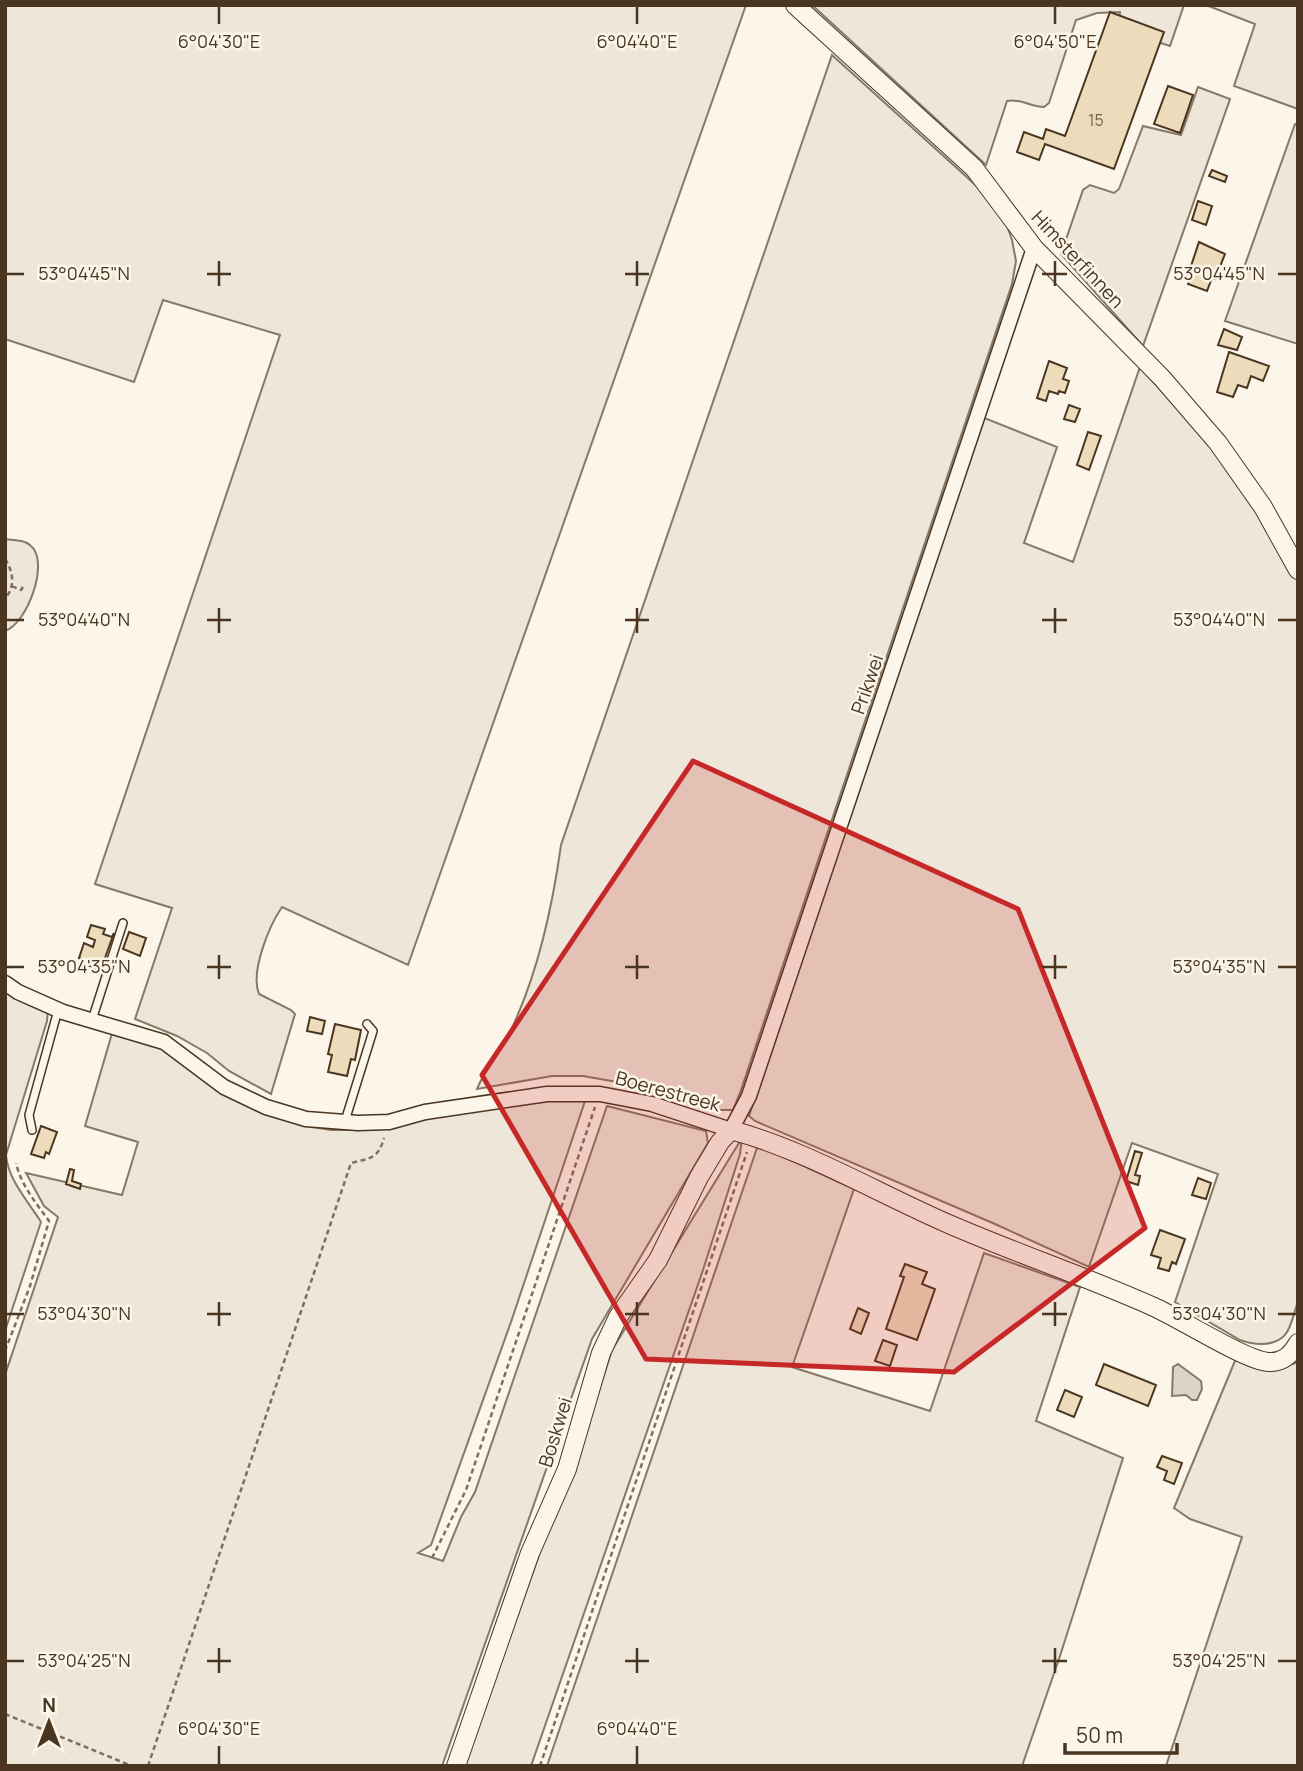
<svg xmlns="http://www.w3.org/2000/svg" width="1303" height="1771" font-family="Manrope,sans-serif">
	<rect width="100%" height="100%" fill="#fbf6e9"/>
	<path fill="#ede6d9" stroke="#887966" stroke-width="2" d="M5 5H746L408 965 282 907C269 926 250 972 259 994L291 1010 295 1014 271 1094 229 1071 207 1053 177 1036 135 1019 172 908 95 884 280 335 163 300 134 382 5 339Z
		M812 5H1184L1170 46 1130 33 1119 22 1120 12 1097 13 1076 20 1049 103 1044 107C1032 107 1019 98 1007 101L986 165Z
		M1206 5H1298V109L1234 86 1255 24Z
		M832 55 981 190 1006 223 1012 240 1016 261 1012 284 740 1093 733 1110H714L623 1083 583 1076H552L477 1089C484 1071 498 1056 507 1038 537 979 552 910 561 845Z
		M1198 87 1230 99 1143 346 1061 254 1083 190 1090 185 1114 193 1119 189 1143 126 1181 135Z
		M1295 124 1298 125V344L1225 321Z
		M1140 367 1220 456 1266 527 1298 582V1301C1290 1324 1291 1343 1262 1344 1253 1344 1248 1343 1240 1340L1175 1302 1218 1174 1132 1143 1089 1267 995 1224 755 1121 749 1116 982 417 1057 447 1024 543 1073 562Z
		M5 539C14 540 25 540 31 546 50 562 27 624 5 631Z
		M5 991 48 1009 47 1021 6 1155C8 1180 28 1201 41 1222L5 1331Z
		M113 1030 168 1048 266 1111 306 1126 331 1130H352L397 1121 587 1095 511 1322 431 1545 418 1553 443 1561 461 1517 475 1492 607 1106 706 1131 708 1143 592 1339 442 1766H5V1375L58 1217 44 1206 26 1173 122 1195 138 1142 85 1126Z
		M742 1138 740 1154 703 1270 531 1766H464L542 1547 574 1469 612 1350Z
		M758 1145 854 1189 792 1367 930 1411 984 1253 1080 1287 1036 1421 1123 1458 1060 1656 1022 1766H547Z
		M1237 1356 1287 1366 1298 1362V1766H1166L1242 1537 1190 1519 1174 1508Z"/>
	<path fill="#dcd4c6" stroke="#887966" stroke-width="2" d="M1178 1364 1201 1381 1202 1389 1197 1400H1192L1186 1395 1172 1396 1173 1367Z"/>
	<path fill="#ecdcbc" stroke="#4a3520" stroke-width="2" d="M1110 12 1164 32 1114 169 1045 144 1039 160 1017 152 1024 132 1043 139 1046 129 1065 136Z
		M1168 86 1193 95 1180 133 1154 124Z
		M1212 170 1227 176 1225 182 1209 176Z
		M1198 201 1212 206 1206 225 1192 220Z
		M1199 242 1225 254 1215 279 1212 278 1207 291 1188 284 1193 271 1190 269Z
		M1224 329 1242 337 1237 350 1218 345Z
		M1229 352 1269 366 1263 381 1251 376 1247 388 1238 385 1233 397 1217 392Z
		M1049 361 1067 368 1063 379 1069 381 1065 393 1059 391 1058 394 1049 391 1046 401 1037 398Z
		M1069 405 1080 409 1075 422 1064 419Z
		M1088 432 1101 436 1089 470 1077 465Z
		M91 925 105 929 103 934 112 937 114 933 101 969 90 966 92 962 79 958 84 943 93 947 95 940 87 937Z
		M129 932 146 938 140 956 123 949Z
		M310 1017 325 1021 322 1034 307 1031Z
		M335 1024 361 1030 355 1060 351 1059 347 1076 328 1072 332 1055 328 1054Z
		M41 1126 57 1132 49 1154 46 1152 44 1158 31 1154Z
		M1135 1151 1142 1153 1135 1175 1140 1176 1138 1185 1126 1181Z
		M70 1169 74 1170 72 1181 81 1184 80 1189 66 1184Z
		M1198 1178 1211 1183 1206 1199 1192 1195Z
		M1160 1230 1185 1239 1176 1264 1172 1262 1169 1271 1158 1268 1161 1258 1151 1255Z
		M905 1264 927 1272 922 1284 935 1289 917 1340 886 1329 904 1277 900 1276Z
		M858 1308 869 1313 861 1334 850 1329Z
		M883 1340 897 1345 890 1366 875 1361Z
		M1104 1364 1156 1385 1148 1406 1096 1385Z
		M1065 1390 1082 1397 1074 1417 1057 1410Z
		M1162 1456 1182 1463 1174 1484 1164 1480 1167 1471 1157 1467Z"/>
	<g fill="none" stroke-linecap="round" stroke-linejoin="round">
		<g stroke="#4a3520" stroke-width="10">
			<path id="service" d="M92 1020 123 923
				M345 1121 373 1031 367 1024
				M32 1130 29 1115 58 1010"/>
		</g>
		<g stroke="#4a3520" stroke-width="17">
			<path id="minor" d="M5 983 18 992 63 1012 164 1042 224 1087 266 1107 306 1119 358 1123 389 1122 425 1112 547 1094H600L652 1104 731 1130 749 1096 1034 248"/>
		</g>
		<g stroke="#4a3520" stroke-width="20">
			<path id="tertiary" d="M795 5 974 168 1034 248 1162 378 1218 443 1263 507 1298 570
				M456 1766 530 1553 567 1469 601 1353 618 1317 658 1260 699 1177 720 1142 731 1130C806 1150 879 1194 951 1225 1018 1254 1087 1277 1154 1307 1179 1318 1246 1361 1269 1362 1282 1363 1292 1354 1298 1343"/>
		</g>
		<path stroke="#7f6f5c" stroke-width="2.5" stroke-dasharray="5 3.5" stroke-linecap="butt" d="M5 559C13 571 16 587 5 598
			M12 586 21 590 23 587
			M5 1351 30 1286 49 1221C36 1203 21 1185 16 1163
			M432 1558 466 1490 595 1107
			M5 1714 132 1766
			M148 1766 351 1163C371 1158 378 1159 384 1138
			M540 1766 747 1152"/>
		<use href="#service" stroke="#fbf6e9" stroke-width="7"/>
		<use href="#minor" stroke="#fbf6e9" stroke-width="14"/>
		<use href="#tertiary" stroke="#fbf6e9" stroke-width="18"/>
	</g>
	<path fill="#c62828" fill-opacity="0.2" stroke="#c62828" stroke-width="5" stroke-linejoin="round" d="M693 761 1018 909 1145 1228 954 1372 646 1359 482 1075Z"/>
	<path fill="none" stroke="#4a3520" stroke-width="2.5" d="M219 7V24M637 7V24M1055 7V24M219 261V286M637 261V286M1055 261V286M7 274H24M207 274H231M625 274H649M1042 274H1067M1278 274H1296M219 608V633M637 608V633M1055 608V633M7 620H24M207 620H231M625 620H649M1042 620H1067M1278 620H1296M219 955V979M637 955V979M1055 955V979M7 967H24M207 967H231M625 967H649M1042 967H1067M1278 967H1296M219 1302V1326M637 1302V1326M1055 1302V1326M7 1314H24M207 1314H231M625 1314H649M1042 1314H1067M1278 1314H1296M219 1648V1673M637 1648V1673M1055 1648V1673M7 1661H24M207 1661H231M625 1661H649M1042 1661H1067M1278 1661H1296M219 1746V1764M637 1746V1764"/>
	<g text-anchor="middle" stroke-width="5" stroke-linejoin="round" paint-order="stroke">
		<g font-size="16" fill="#725f47">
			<text x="1096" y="126">15</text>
		</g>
		<g font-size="19" fill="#4a3520" stroke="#fbf6e9">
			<text transform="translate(1078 259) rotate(47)" y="7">Himsterfinnen</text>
			<text transform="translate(867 684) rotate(-71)" y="7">Prikwei</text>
			<text transform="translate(668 1091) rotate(15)" y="7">Boerestreek</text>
			<text transform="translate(555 1432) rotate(-73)" y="7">Boskwei</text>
		</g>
	</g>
	<g font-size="18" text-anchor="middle" fill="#4a3520" stroke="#fbf6e9" stroke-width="5" stroke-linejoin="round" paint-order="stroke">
		<text x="219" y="48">6°04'30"E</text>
		<text x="637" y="48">6°04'40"E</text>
		<text x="1055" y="48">6°04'50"E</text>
		<text x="84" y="280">53°04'45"N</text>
		<text x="1219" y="280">53°04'45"N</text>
		<text x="84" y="626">53°04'40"N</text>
		<text x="1219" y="626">53°04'40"N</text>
		<text x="84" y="973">53°04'35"N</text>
		<text x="1219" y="973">53°04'35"N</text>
		<text x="84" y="1320">53°04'30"N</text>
		<text x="1219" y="1320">53°04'30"N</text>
		<text x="84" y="1667">53°04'25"N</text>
		<text x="1219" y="1667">53°04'25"N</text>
		<text x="219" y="1735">6°04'30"E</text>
		<text x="637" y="1735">6°04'40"E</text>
	</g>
	<rect width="1303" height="1771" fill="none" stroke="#4a3520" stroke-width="14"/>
	<g transform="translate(49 1722)" stroke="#fbf6e9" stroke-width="5" paint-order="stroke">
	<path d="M0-5L12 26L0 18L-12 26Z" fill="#4a3520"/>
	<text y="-10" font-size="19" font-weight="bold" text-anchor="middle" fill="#4a3520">N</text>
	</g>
	<path d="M1065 1743v10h112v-10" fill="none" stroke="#4a3520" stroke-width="3.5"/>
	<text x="1076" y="1743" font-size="21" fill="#4a3520" stroke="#fbf6e9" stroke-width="5" paint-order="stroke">50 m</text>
</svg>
